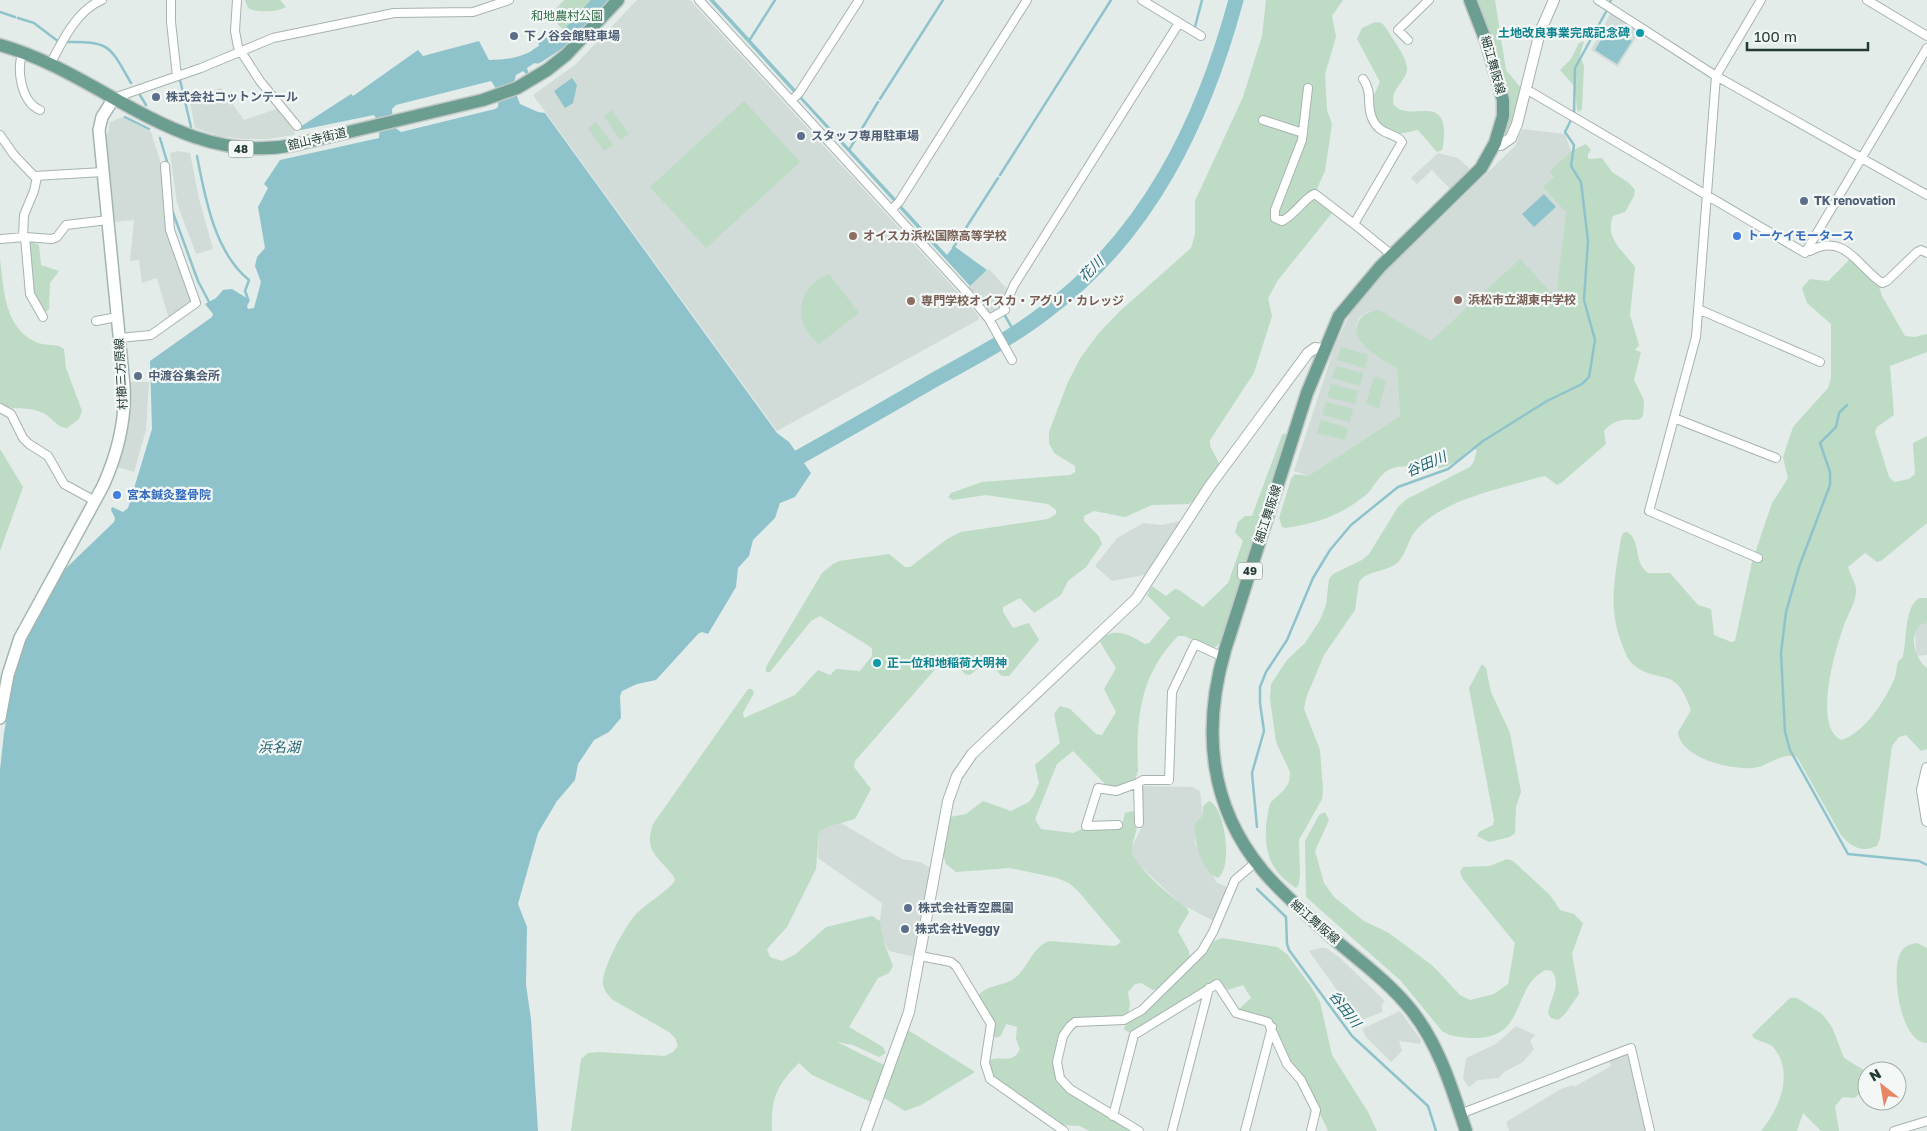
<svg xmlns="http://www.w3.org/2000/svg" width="1927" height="1131" font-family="'Golos Text','Noto Sans JP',sans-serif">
	<rect width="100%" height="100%" fill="#e3ece8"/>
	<path fill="#d1dbd7" d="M637 0H690L965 300 979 317 978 320 777 431 533 95 575 65Z
		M1611 12 1640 31 1618 67 1591 50Z
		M221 88 244 120 279 108 287 119 295 133 294 135 268 139H244L220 136 195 128 189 97Z
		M123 117 151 132 162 167 168 231 192 299 191 303 169 319 157 278 142 283 139 260 130 261 134 220 114 222 106 134H108L110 122Z
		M1522 129 1565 134 1571 151 1549 172 1554 177 1566 212 1556 304 1467 409 1369 311 1360 317 1356 326 1362 344 1397 369 1400 416 1308 476 1294 471 1335 345 1352 310 1385 272 1515 146Z
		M178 151 190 153 199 199 213 249 196 254 177 203 170 153Z
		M1438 153 1458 158 1470 169 1450 189 1432 170 1417 184 1411 178Z
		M989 269 1007 289 999 310 992 314 989 313 967 288Z
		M130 382H149L146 430 134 472 118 467 129 426Z
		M1181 521 1147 577 1144 575 1112 581 1095 566 1117 538 1143 523 1161 525Z
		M1927 623V655L1916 656 1915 629 1920 624Z
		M1141 786 1193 787 1200 791 1203 815 1195 825V843L1217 883 1227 887 1214 921 1181 904 1137 863 1131 848 1142 827Z
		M841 823 902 859 920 862 931 868 915 957 889 951 884 943 880 921 882 903 818 858 819 832 827 827Z
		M1321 948H1326L1339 957 1385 1001 1382 1004V1012L1359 1021 1309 951Z
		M1400 1011 1421 1040 1420 1044 1399 1041 1402 1051 1391 1062 1366 1037 1362 1029Z
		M1516 1026 1535 1035 1530 1041 1534 1049 1523 1062 1504 1072 1499 1078 1478 1080 1469 1087 1463 1079 1466 1058 1496 1044Z
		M1629 1052 1648 1131H1509L1506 1122 1561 1089 1573 1085 1574 1087 1611 1066 1609 1061Z"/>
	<path fill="#bddbc5" d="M245 0H280L286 7C278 12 256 13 248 8Z
		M564 0H598L567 33 549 16Z
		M1266 0H1343L1332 16 1336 37 1325 74 1327 110 1332 124 1325 171 1315 193 1332 213 1278 280 1268 298 1272 316 1254 373 1210 440V446L1220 465 1196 498 1189 504 1152 505 1125 517 1094 511 1084 516V521L1099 536 1102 544 1086 567 1068 581 1061 595 1034 613 1020 598 1003 607V612L1013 628 1029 623 1039 640 1009 676H1002L987 661 970 675 965 674 955 663 938 666 855 761 854 767 871 789 855 819 827 827 819 832 816 869 787 927 767 949 770 957 782 961 796 954 826 927 872 916 880 921 884 943 893 966 889 973 878 978 849 1027 883 1047 886 1053 879 1057 853 1045 837 1042 886 1066 873 1103 812 1075 799 1063C776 1086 771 1098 772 1131H571L581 1059 588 1053 598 1052 665 1056 673 1052 678 1046 675 1038 669 1032 613 1000C608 995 604 991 603 984 601 969 626 925 636 914 648 902 664 894 675 881L674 877C659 857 643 852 653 824L748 689H752L754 693 743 713 744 718 795 695 818 670 830 675 836 669 860 671 872 656V649L869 646 820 616 811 621 770 672H766V667L822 573 833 564 839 561 889 554 905 567H910L947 539 961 532 1048 519 1056 514V510L1048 504 986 495 953 500 948 497 951 493 982 482 1070 475 1075 472V466L1054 453 1049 443V432L1068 382 1081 357 1099 333 1119 312 1191 248 1195 234V201L1243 97 1262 36Z
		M1476 0H1495L1506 70 1521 88 1515 116 1506 136Z
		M1375 22 1382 23 1386 28C1392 39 1406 55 1407 68 1407 82 1389 89 1394 105 1409 122 1442 96 1444 130 1444 137 1444 143 1442 150L1437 152 1418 130 1399 134 1382 128 1373 112 1374 95 1380 82 1357 39 1362 28Z
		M1584 41 1580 55 1584 66 1582 109 1579 112 1577 110 1575 87 1560 70 1571 59 1579 43Z
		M744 101 800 162 706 248 650 187Z
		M612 110 629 134 620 140 604 116Z
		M596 122 613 145 604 151 588 128Z
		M1586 144 1591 150 1588 154V159L1602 158 1612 172 1629 183 1635 190 1634 196 1625 212 1613 216C1604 239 1624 251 1635 267L1630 315 1639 345 1635 350 1641 352 1634 380 1644 400 1643 416C1636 426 1621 411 1604 431L1606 444 1561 483 1557 485 1545 476 1540 477C1501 489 1447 498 1418 528 1408 538 1407 552 1399 561 1388 573 1368 569 1359 582L1355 610 1324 655 1306 698 1304 709 1320 750 1323 790 1322 799 1299 840 1300 875 1299 884 1296 888C1263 868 1262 837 1270 803L1284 790 1289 782 1290 772 1276 742 1270 699 1271 684 1287 660 1305 643 1320 620 1326 605 1329 579 1333 574 1362 560 1369 554 1398 507 1407 499 1470 467 1474 461 1477 450 1472 448C1464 454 1457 462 1447 466 1431 473 1411 461 1390 469 1379 474 1375 486 1367 494 1342 515 1318 523 1286 528L1282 527 1279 518 1291 479 1295 474 1308 476 1400 416 1397 369C1383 359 1347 343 1359 321 1363 313 1371 311 1379 310L1431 341 1520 259 1556 298 1566 212 1543 187 1554 177 1549 172 1571 151Z
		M32 242 39 245 41 265 59 271 50 283 49 309 46 312H43L34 297 28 244Z
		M0 259C4 290 4 329 38 343 46 346 57 343 64 349L66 368 82 411 79 419 67 428C57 428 52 417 43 413 26 405 17 412 0 404Z
		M1849 260H1853L1878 284 1882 296 1905 336 1915 337 1927 334V352L1890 366 1894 415 1877 427 1875 432 1889 477 1894 482 1909 479 1915 474 1913 443 1927 436V523L1881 561 1877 562 1865 553 1848 567C1850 575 1857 584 1856 592 1855 603 1848 615 1844 625 1836 648 1812 726 1841 740 1864 734 1887 698 1895 677 1897 672 1896 667 1898 662 1901 657 1901 661 1903 656 1907 641 1904 607 1919 598H1927V623L1920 625C1908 636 1915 659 1927 668V749L1921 751 1906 735 1899 737 1892 746 1880 838 1877 846C1862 853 1851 847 1841 835L1797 757C1783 751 1767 767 1753 768 1731 770 1680 758 1678 732L1691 710C1676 665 1662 685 1635 666 1629 662 1625 653 1623 647 1607 608 1615 578 1621 538L1623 533 1627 532C1642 541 1632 560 1648 573H1670L1698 605 1711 609 1714 635 1731 642 1735 641 1752 562 1772 503 1788 478 1783 457 1793 427 1828 388 1831 378V324L1807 303 1802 288 1810 279 1828 281Z
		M829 274 859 313 819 344C791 323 797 287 829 274Z
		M1341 347 1368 355 1365 368 1337 360Z
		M1336 366 1363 373 1360 386 1332 378Z
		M1374 377 1386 380 1379 408 1366 404Z
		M1331 384 1358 391 1355 404 1327 397Z
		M1326 402 1353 409 1350 422 1322 415Z
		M1321 420 1348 428 1345 440 1317 433Z
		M1285 433 1287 437 1221 642 1213 649 1184 636H1178C1139 676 1136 719 1138 771L1135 780 1115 788 1108 787 1073 751 1057 764 1035 819 1041 829 1073 833 1082 829 1117 828 1122 825 1125 813 1132 811 1135 812C1141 825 1134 835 1132 847 1129 863 1173 898 1186 907L1189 912 1178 931 1189 951 1190 959 1160 988 1153 990 1141 983 1135 984 1128 992 1130 1005 1128 1014 1114 1018H1081L1068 1023 1060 1035 1054 1071 1057 1079 1068 1091 1132 1131H1089L1080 1126 1061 1125 993 1077 988 1063 990 1060C1002 1055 1013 1065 1020 1049L1016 1039 1017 1027 1006 1024 1001 1036 996 1038 993 1034 991 1017 978 997C983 986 1002 986 1012 980 1028 970 1031 948 1049 941L1115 946 1121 942 1079 892 1069 883 1057 878 1010 868 956 872 946 864 943 853 950 817 966 814 983 801 1011 811 1029 802 1034 795 1039 783 1035 765 1060 743 1054 714 1060 706 1070 709 1096 734 1102 735 1116 712 1104 689 1116 668 1100 642C1112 625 1130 635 1145 644L1149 643 1170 618 1147 595 1152 586 1166 596 1175 589 1179 590 1203 607 1228 583 1243 541 1235 532 1238 522 1245 516H1252L1282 435Z
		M0 449 23 487 0 551Z
		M1482 664 1486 668 1491 692 1510 733 1521 792 1516 807 1515 833 1510 837 1489 842 1477 836 1479 832 1493 825 1494 820 1469 688Z
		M1209 801C1224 805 1234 866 1218 878 1202 873 1193 839 1195 824L1203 815V806Z
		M1325 812 1329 820 1315 851 1324 883 1334 897 1364 921 1389 933 1433 966 1460 995 1470 1000 1494 994 1508 984 1515 943 1462 878 1460 872 1463 867 1490 866 1507 859 1513 861 1550 895 1560 910 1574 914 1583 923 1572 954 1579 994 1565 1014 1558 1020 1551 1018 1548 1013C1550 998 1562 985 1552 971L1546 970C1510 986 1529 1040 1471 1038 1460 1037 1451 1037 1442 1031L1401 981 1306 897 1305 841 1319 815Z
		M1222 938 1277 947 1287 954 1312 988 1320 1002 1332 1055 1368 1112 1377 1131H1328C1316 1101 1295 1076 1282 1045 1279 1037 1276 1024 1268 1018 1259 1013 1247 1014 1238 1010L1251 998 1243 985 1228 990 1218 981 1212 982 1135 1031 1128 1032 1124 1029 1126 1023 1144 1012 1214 941Z
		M1917 943 1927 948V1043C1900 1043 1890 970 1901 952 1904 946 1911 944 1917 943Z
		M1790 998H1797L1822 1014 1832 1027 1844 1058 1867 1072V1089L1854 1098 1843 1097 1835 1106 1839 1131H1821L1803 1113 1797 1131H1761C1780 1108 1796 1070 1771 1045L1755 1039 1752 1035Z
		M908 1030 975 1072 921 1105 905 1111 884 1098Z"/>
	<path fill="#8fc3cc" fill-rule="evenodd" d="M709 0H714L797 91 793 92Z
		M1609 26 1632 41 1617 64 1595 50Z
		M543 36 549 38 556 49 527 68 529 74 527 75 523 71 516 75 513 86 520 104 538 112 545 113 777 433 789 442 811 473 795 497 780 503 775 518 753 540 749 556 738 568 736 587 708 634 702 632 698 634 656 680 637 684 622 691 620 696 621 718 609 732 594 740 578 764 575 780 557 801 538 833 518 904 527 927 526 985 531 1019 538 1131H0V770L4 733 14 676 25 641 63 571 114 522 115 518 111 510 112 507 123 512 128 508 152 429 150 361 212 317 213 314 205 304 216 298 223 290 232 289 250 300 247 306 248 309 254 308 261 282 255 266 257 257 265 248 258 207 268 188 264 184 280 160 379 138C380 129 379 122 374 115L301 130 300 127 351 94 353 96 418 50 423 56 479 41 489 60C508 60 523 57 539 47L538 39ZM491 81C497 88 499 98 498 107L495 109 401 132 393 126 392 109 396 105Z
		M572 78 577 85 573 103 565 108 554 91Z
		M801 96 897 200 894 202 800 99Z
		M1544 194 1556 207 1534 227 1522 214Z
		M901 205 947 255 954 246 987 270 970 286 900 209Z"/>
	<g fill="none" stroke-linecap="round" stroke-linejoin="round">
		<path stroke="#8fc3cc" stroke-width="2.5" d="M1610 2 1611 0
			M0 12 15 17
			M18 18 34 23 59 42
			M1195 27 1202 0
			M749 41 775 0
			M67 42C111 41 110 47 131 83
			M180 80 191 127
			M140 95 146 105
			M880 99 943 0
			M1574 113 1575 68 1607 10
			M125 117 149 129
			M160 138 168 165
			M849 150 878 102
			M197 156C205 198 215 253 249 280L245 291 248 299
			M169 170 170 190
			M1000 175 1111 0
			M172 210 198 281 209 302
			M953 248 998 178
			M1004 314 1015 333
			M1847 405 1839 413 1836 427 1820 443 1830 472V485L1799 567 1786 612 1781 653 1785 732 1790 750 1848 854 1919 861 1927 865
			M1257 827 1252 773 1264 731 1260 703V687L1266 672 1287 640 1313 578 1330 550 1351 525 1398 487 1448 469 1483 441 1547 401 1582 384 1589 377 1595 340 1584 300 1588 241 1581 182 1571 166 1574 145 1565 132 1571 120
			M1257 889 1286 917 1287 944 1289 950 1352 1036 1428 1106 1436 1131"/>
		<path stroke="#8fc3cc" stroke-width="15" d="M537 56 569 35 601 0
			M783 466C834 438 884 409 934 380 972 359 1010 339 1044 313 1148 236 1203 122 1236 0"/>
		<g stroke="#a6b3af" stroke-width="10">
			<path id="minor" d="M171 0V22L177 76
				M237 0 235 31 238 47 260 81 297 126
				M699 0 970 296 989 319 1012 360
				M1142 0 1201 36
				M1598 0 1716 76 1927 195
				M1867 0 1927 36
				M1408 40 1398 30 1429 0
				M23 52C16 69 21 102 40 110
				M51 63C62 41 78 9 102 0
				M1363 79C1373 92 1366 104 1372 118 1380 137 1396 132 1402 142L1354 224 1392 255
				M1308 88 1302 140 1275 210V218L1282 221C1295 215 1306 196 1315 194L1354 224
				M1525 91 1531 92 1805 253 1927 48
				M114 98 201 68 273 38 394 13 473 12 509 0
				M791 101 799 93 859 0
				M1263 120 1303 133
				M0 135 14 155 34 176 103 172
				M891 210 899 202 1027 0
				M23 237 24 215 34 191 37 177
				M25 237 30 294 43 317
				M1 239 25 237 52 239 57 237 66 225 108 220
				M1807 249 1810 251C1845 232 1858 267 1882 283L1887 281 1917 252 1921 250 1927 253
				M1698 309 1820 362
				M989 319 1005 310 1004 308 1014 285 1179 23
				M96 321 117 317
				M119 338 151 335 196 303 170 230 165 166
				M0 408 11 414 23 438 29 444 48 456 64 484 95 501
				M1674 418 1776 458
				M1758 558 1649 511 1696 337 1716 76 1761 0
				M1139 823 1138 783 1143 780H1169L1172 692 1195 644 1223 657
				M1118 825 1086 826 1098 788 1116 791 1138 783
				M920 956 951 962 956 966 991 1024 985 1063 990 1079 1064 1131
				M1460 1114 1631 1048 1650 1131
				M1113 1116 1134 1035 1217 984 1236 1013 1268 1022 1287 1064 1301 1080 1316 1110 1311 1131
				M1139 1131 1070 1089 1060 1078 1057 1062 1063 1036 1070 1026 1075 1022 1124 1020 1142 1010 1202 951 1213 932 1235 880 1256 862
				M1172 1131 1209 988
				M1245 1131 1272 1027
				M1894 1131 1927 1121"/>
		</g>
		<g stroke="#a6b3af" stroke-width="12">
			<path id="tertiary" d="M1495 143 1501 145 1511 138 1517 124 1540 32 1554 0
				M1927 768 1922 790 1927 821
				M866 1131 909 1012 948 801 957 776 972 754 1136 599 1209 487 1308 353 1315 348 1324 349"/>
		</g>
		<g stroke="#a2b6af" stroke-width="14">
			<path id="secondary" d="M0 718 8 675 20 638 103 486C117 455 126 421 124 386L99 130 102 117 114 98"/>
		</g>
		<g stroke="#c2c8c6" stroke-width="15">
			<path id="primary" d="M0 45C104 74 179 167 294 145L483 100 517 88 547 70 566 55 618 0
				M1466 1131C1452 1089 1440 1047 1412 1011 1390 983 1361 962 1334 939 1310 917 1284 896 1263 871 1209 806 1202 729 1225 650L1307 393 1339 316 1380 267 1481 168 1495 143 1503 116V100L1487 44 1470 0"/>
		</g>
		<use href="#minor" stroke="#fff" stroke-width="8"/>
		<use href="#tertiary" stroke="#fff" stroke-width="10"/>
		<use href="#secondary" stroke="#fff" stroke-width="11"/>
		<use href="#primary" stroke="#6b9d91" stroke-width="12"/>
	</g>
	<g fill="#0f9aa8" stroke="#f3f8f6" stroke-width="2">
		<circle cx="1640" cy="33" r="5"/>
		<circle cx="877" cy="663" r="5"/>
	</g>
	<g fill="#5c6f8a" stroke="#f3f8f6" stroke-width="2">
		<circle cx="514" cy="36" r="5"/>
		<circle cx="156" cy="97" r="5"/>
		<circle cx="801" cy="136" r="5"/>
		<circle cx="1804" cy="201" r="5"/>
		<circle cx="138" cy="376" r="5"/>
		<circle cx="908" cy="908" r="5"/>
		<circle cx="905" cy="929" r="5"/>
	</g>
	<g fill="#8d6e63" stroke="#f3f8f6" stroke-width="2">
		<circle cx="853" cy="236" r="5"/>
		<circle cx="1458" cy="300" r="5"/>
		<circle cx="911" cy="301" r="5"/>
	</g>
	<g fill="#3f7fe0" stroke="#f3f8f6" stroke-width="2">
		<circle cx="1737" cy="236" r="5"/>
		<circle cx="117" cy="495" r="5"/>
	</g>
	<g text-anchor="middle" stroke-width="4.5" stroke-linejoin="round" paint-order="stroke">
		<g fill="#f3f8f6" stroke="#62746f" stroke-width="1">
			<rect x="228.5" y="140.5" width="25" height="17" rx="4"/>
			<rect x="1237.5" y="562.5" width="25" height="17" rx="4"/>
		</g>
		<g font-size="11" font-weight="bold" fill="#243b35">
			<text x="241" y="153">48</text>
			<text x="1250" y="575">49</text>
		</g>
		<g font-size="12" fill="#316f49" stroke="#f3f8f6">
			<text x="567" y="20">和地農村公園</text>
		</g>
		<g font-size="12" font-weight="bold" fill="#0d838f" stroke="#f3f8f6" text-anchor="end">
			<text x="1630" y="37">土地改良事業完成記念碑</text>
			<text x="887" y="667" text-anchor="start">正一位和地稲荷大明神</text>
		</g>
		<g font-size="12" font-weight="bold" fill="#4e5e75" stroke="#f3f8f6" text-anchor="start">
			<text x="524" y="40">下ノ谷会館駐車場</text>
			<text x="166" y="101">株式会社コットンテール</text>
			<text x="811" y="140">スタッフ専用駐車場</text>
			<text x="1814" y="205">TK renovation</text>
			<text x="148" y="380">中渡谷集会所</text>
			<text x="918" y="912">株式会社青空農園</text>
			<text x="915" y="933">株式会社Veggy</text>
		</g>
		<g font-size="12" fill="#243b35" stroke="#f3f8f6">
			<text transform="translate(1493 65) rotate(74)" y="4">細江舞阪線</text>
			<text transform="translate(317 139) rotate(-13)" y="4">舘山寺街道</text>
			<text transform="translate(121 374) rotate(-93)" y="4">村櫛三方原線</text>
			<text transform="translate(1268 514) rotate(-72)" y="4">細江舞阪線</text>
			<text transform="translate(1315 922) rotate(41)" y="4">細江舞阪線</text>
		</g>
		<g font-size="12" font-weight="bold" fill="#785e54" stroke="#f3f8f6" text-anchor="start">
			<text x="863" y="240">オイスカ浜松国際高等学校</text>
			<text x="1468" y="304">浜松市立湖東中学校</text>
			<text x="921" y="305">専門学校オイスカ・アグリ・カレッジ</text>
		</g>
		<g font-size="12" font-weight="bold" fill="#366cbe" stroke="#f3f8f6" text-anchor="start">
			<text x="1747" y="240">トーケイモータース</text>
			<text x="127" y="499">宮本鍼灸整骨院</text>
		</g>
		<g font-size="14" font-style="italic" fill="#236573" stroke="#f3f8f6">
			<text transform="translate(1091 269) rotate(-45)" y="5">花川</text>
			<text transform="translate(1426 464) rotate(-23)" y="5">谷田川</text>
			<text x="279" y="752">浜名湖</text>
			<text transform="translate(1345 1009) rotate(52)" y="5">谷田川</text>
		</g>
	</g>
	<g transform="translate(1882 1086) rotate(329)"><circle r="24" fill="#f3f8f6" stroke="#a0aca9"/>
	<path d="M0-4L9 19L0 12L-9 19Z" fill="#e78666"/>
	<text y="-8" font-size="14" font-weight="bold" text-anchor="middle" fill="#243b35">N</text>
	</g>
	<path d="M1747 42v8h121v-8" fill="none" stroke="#243b35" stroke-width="2.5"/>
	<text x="1754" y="42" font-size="15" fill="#243b35" stroke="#f3f8f6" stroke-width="4" paint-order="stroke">100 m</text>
</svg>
